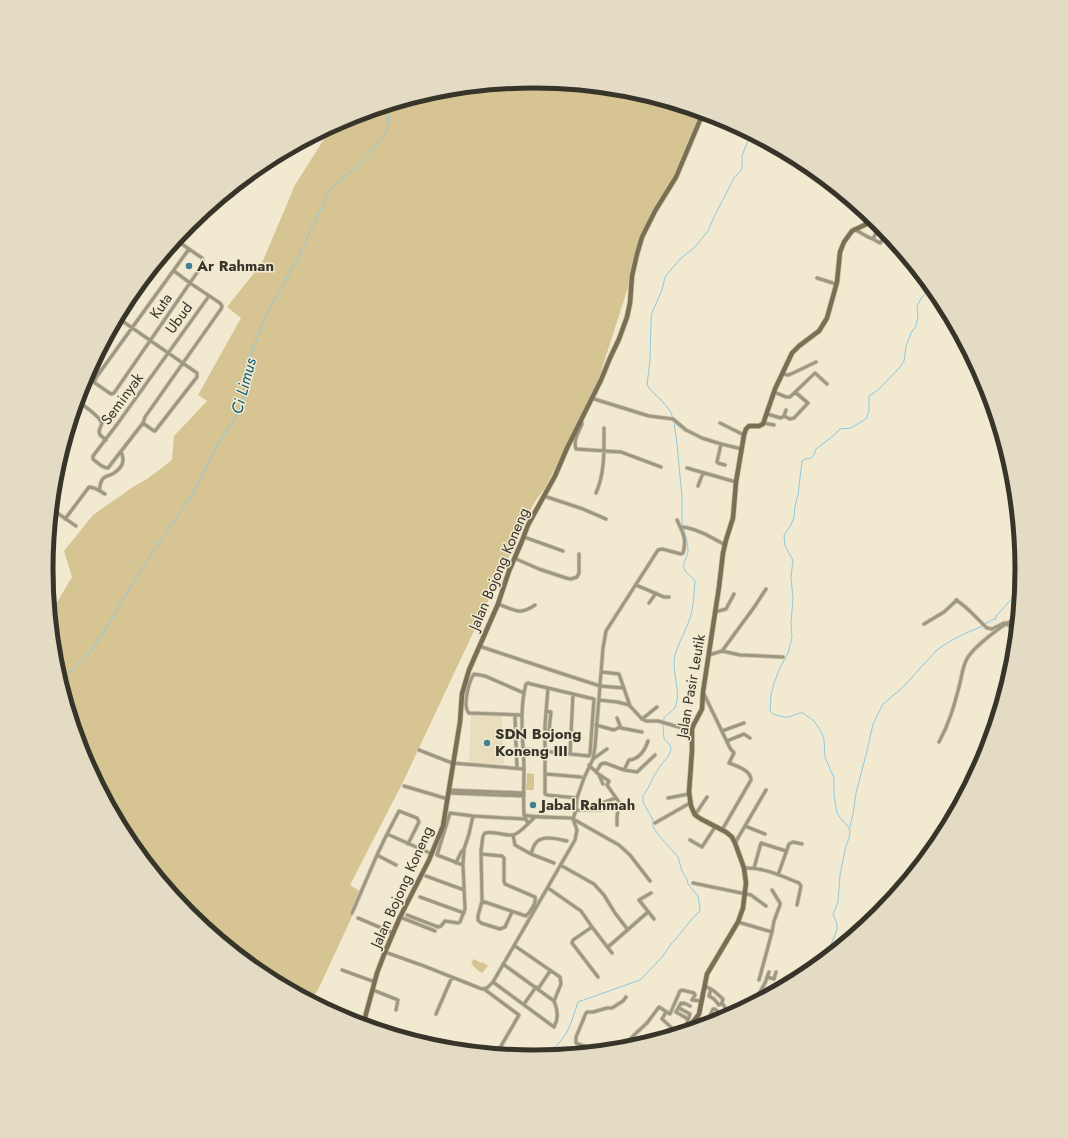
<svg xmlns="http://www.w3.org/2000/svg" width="1068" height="1138" font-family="Jost,sans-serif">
	<rect width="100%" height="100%" fill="#f2ead0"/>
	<path fill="#e8ddbc" d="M471 715 502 716 504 764 469 763Z"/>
	<path fill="#d6c592" d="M534 81 629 90 703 113 680 167 650 219 597 384 545 488 534 503 404 780 350 885 363 893 318 990 311 1000 263 975 189 914 128 840 83 756 55 664 50 614 72 577 64 551 93 515 133 487 147 479 172 460 174 436 207 401 198 395 241 318 227 307 262 263 295 185 326 136 337 124 347 118 439 90Z
		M527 773 534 774V790H526Z
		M474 959 481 963 482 962 488 966 482 973 477 970 471 963Z"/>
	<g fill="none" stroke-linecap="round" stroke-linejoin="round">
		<path stroke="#8cc9e0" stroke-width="1" d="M673 419C671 405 654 396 647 385L650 360 651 320 652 313 662 290 665 277 679 260 695 247 708 231 714 217 734 178 742 169V156L745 148 751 134
			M674 422 677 444 682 497V523L683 526
			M985 624 994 619 995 620 996 616 1020 590
			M59 676 71 671 91 651 108 625 117 609 151 554 191 497 206 467 217 446 234 420 242 403 243 397 245 375 247 365 264 319 298 258 329 191 359 164 384 137 387 131 388 124 390 105
			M850 827 853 814 856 793 867 751 873 724 883 704 902 688 936 651C949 640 968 632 983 626
			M825 959 837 930V923L833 915 838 902 840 875 846 846 849 838 850 831 849 828 842 820 837 813 834 795V778L825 757 824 740 822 733 814 721 803 713H800L789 717H783L773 714 770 711 771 695 774 683 779 670 788 653 792 637 791 623 793 598 791 577 793 560 785 546 784 535 791 525 794 517 795 506 798 495 802 461 805 459 811 458 814 455 816 449 833 436 840 429 851 428 866 419 869 411V396L879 389 900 367 904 361 906 346 911 333 916 326 918 317 917 306 922 297 932 288
			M534 1057C539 1054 544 1053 549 1051 561 1045 569 1030 573 1017 575 1012 576 1007 578 1002L640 980 663 956 671 944 675 940 692 919 700 911V908L698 896 688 884 687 879 682 871 678 857 656 832 653 826V820L643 802V796L648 788 654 776 663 762 668 757 671 750 670 745 664 739 663 725 664 718C668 713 674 711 676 705 681 691 671 670 675 655 679 641 687 629 691 615 694 604 694 592 695 581 692 576 687 575 684 569 682 563 688 557 688 551 688 544 686 536 684 529"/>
		<g stroke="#cdc6af" stroke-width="4.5">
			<path id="street" d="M854 229 868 237 873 239 877 231
				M873 239 880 243 887 234
				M176 240 202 258 203 261V264L114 393 111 394 95 383V379L189 249
				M817 278 836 284
				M118 318 197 373V377L155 431H154L143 423 145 417 221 309 222 306 220 303 190 283 174 271
				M783 374 788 375 791 374 816 362
				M774 392 786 397H790L815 373 827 384
				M591 398 649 416 673 419 686 430 702 438 721 444 742 449
				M82 404C89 410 98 415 102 423L99 431 100 435 106 440
				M767 414 781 418 784 416 786 410
				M784 416 790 419 794 418 808 403 795 392
				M581 419 582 424C579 432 573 439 576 449L621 452 661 467
				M143 423 108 468C102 468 98 463 93 459V456L118 423 209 296
				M720 423 744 435
				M764 423 774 425
				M721 444 717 462 718 463 725 465
				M687 468 736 482
				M698 486 703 473
				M596 493C605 473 604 450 604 428
				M105 494 100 491C99 487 101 479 105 477 108 475 112 475 114 473 123 467 125 461 121 451
				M544 496 583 509 606 519
				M53 510 76 526
				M65 519 89 487 94 488 100 491
				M681 527C696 528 711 537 725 545
				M524 537 563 551
				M514 558 539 569 566 578 571 579 577 577 579 573V554
				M636 585 664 597H669
				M956 600C969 608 976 618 987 628L992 629 1004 623
				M649 603 656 593
				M498 604C515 610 519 616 535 605
				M715 612 726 609 734 594
				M1006 623 1016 632
				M924 624 944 612 957 600
				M479 646 557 672 600 686 624 688
				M722 651 740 655 783 657
				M709 655 722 651 755 606 766 589
				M602 672 619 674 630 706
				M548 688 545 725V794L547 795 577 798
				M703 692 730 748 734 753 729 763C736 766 751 770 751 780L722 830
				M599 700 617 702 626 704 630 706 642 719 646 721H658L682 728
				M522 715 469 713C462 707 469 681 474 674L485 676 524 693
				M515 717 517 768
				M617 718 621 728 642 732
				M642 719 657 707
				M596 725 614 730 620 727
				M722 731 744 723
				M545 733 549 731 551 712 546 711
				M727 741 744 734 750 738
				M939 742C949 724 954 706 959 687 962 677 962 666 968 657 975 646 1001 626 1013 620
				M523 749 589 756 590 754 594 699 531 684 528 683 526 684C519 709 523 741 524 767 524 783 523 798 524 814L528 824
				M419 750 452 763 524 769
				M570 754 573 694
				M593 759 607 749
				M589 765 597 773 609 781 607 785 619 802 617 817V825
				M624 770 629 760C639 759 645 750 648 741
				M596 772 601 764 605 763 624 770 637 772 655 755
				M546 774 581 777
				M599 775 603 784
				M404 786 448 799
				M449 790 524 793
				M448 793 524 796
				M668 798 689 794
				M576 810H602V803L616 798
				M524 815C539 818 555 817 571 818
				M695 815 707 797
				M573 819 619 845 630 855 650 881
				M655 823 690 803
				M745 826 765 834
				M387 834 399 811 417 818 419 822 408 844
				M513 835 515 845 531 854C532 851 533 847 535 844 541 834 558 839 567 841
				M690 840 702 847 715 827
				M735 843 766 790
				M481 854 502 856 504 858V881L505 884 535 897C537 903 530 912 526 916L482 901
				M531 854 554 863
				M377 855 396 865
				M456 863 461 852 464 849
				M463 865 437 855 450 813 473 816 525 819
				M562 866 594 884 604 895 615 913 628 930
				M744 868C763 867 782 876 799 883L801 886 797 905
				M754 868 761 843 786 851
				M778 875 789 844 793 842 802 844
				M426 876 464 890
				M693 883 751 895 766 906
				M548 888 581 911 592 927 612 953
				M651 893 639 900 654 919
				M420 897 464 913
				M512 912 505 927 500 929 481 923 478 920V916L482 901 481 851 483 836 485 833C494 831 504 836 513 835 520 834 530 821 535 817
				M352 913 377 855 387 834 432 854
				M407 915 438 927 441 926 445 921 458 923 460 922 465 909 463 865 464 849 469 834 473 816
				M400 917 435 931
				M358 918 393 933
				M738 922 772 932 759 980
				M592 927 573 940 572 943 598 977
				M772 932 774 921 780 905V903L772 890
				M515 946 560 977 561 984 554 1001
				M608 947 648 912
				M385 952 424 966 482 989 487 988 493 982 575 840 577 830 573 819 576 810 577 798 584 778 593 759 595 747 603 648 606 631 658 550 662 549 681 554 683 553C687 539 683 533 677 520
				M342 970 375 982
				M767 977 774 979 776 972
				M493 982 554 1027C559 1018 558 1010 554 1001L503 964
				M705 986 714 991 723 999 722 1003 730 1015
				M484 989 519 1015 497 1053
				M538 989 550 971
				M711 989 709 996 714 999 719 1005 722 1003
				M373 990 398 1000 396 1010
				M760 999 757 997 765 983 769 972
				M524 1004 536 987
				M679 1008 690 1014 687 1023 688 1026
				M666 1012 662 1019 672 1028 666 1036
				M436 1014 452 977
				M688 1019 676 1012 681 1003 683 1004 684 1003 690 1006
				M713 1022 709 1019V1018L713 1009H715L721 1015 727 1012
				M622 1048 635 1034 647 1023 659 1007 670 1014 680 991 682 990 694 993 695 995 692 1000 701 1001
				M598 1051C593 1047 582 1046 576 1043V1037L586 1013 587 1012H593L607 1008H612L623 1001 626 997"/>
		</g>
		<g stroke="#cdc6af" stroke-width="6">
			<path id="secondary" d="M363 1025 377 973 385 952 400 917 429 860 443 826 460 722 462 694 469 670 498 604 509 571 522 541 528 525 555 476 567 448 601 380 610 358 619 339 627 317 630 303 632 276 637 254 642 237 655 211 676 177 703 113
				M683 1031 693 1022 699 1014 707 974 738 922 743 908 746 883 744 868 735 843 732 837 726 832 701 819 695 815 691 806 689 792 692 751V729L694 724 702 709 703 692 719 587 723 553 726 540 733 518 736 482 744 435 746 429 749 426H759L763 424 775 389 792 353 799 346 819 331 827 318 837 282 840 252 844 242 852 231 875 220"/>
		</g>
		<use href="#street" stroke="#9e9782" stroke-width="3"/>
		<use href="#secondary" stroke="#7a6f50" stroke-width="4.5"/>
	</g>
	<g fill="#428096" stroke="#f2ead0" stroke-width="1.5">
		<circle cx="189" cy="266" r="4"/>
		<circle cx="487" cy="743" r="4"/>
		<circle cx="533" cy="805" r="4"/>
	</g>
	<g text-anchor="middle" stroke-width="3" stroke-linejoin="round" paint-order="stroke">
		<g font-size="15" font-weight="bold" fill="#37342a" stroke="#f2ead0" text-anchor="start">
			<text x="197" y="271">Ar Rahman</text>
			<text x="495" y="739">SDN Bojong<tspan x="495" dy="17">Koneng III</tspan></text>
			<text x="541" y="810">Jabal Rahmah</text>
		</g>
		<g font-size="15" fill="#37342a" stroke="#f2ead0">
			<text transform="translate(161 306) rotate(-55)" y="5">Kuta</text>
			<text transform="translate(179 318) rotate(-54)" y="5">Ubud</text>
			<text transform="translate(122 399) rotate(-54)" y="5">Seminyak</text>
			<text transform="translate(499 569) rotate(-67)" y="5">Jalan Bojong Koneng</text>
			<text transform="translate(691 686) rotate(-80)" y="5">Jalan Pasir Leutik</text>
			<text transform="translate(402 887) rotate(-66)" y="5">Jalan Bojong Koneng</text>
		</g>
		<g font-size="16" font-style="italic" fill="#0e5f76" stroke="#f2ead0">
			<text transform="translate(243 386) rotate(-75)" y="6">Ci Limus</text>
		</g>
	</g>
	<path d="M0 0H1068V1138H0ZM53 569a481 481 0 1 1 962 0a481 481 0 1 1-962 0Z" fill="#e3dbc3" fill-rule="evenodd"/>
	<path fill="none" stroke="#37342a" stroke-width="5" d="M53 569a481 481 0 1 1 962 0a481 481 0 1 1-962 0Z"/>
</svg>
